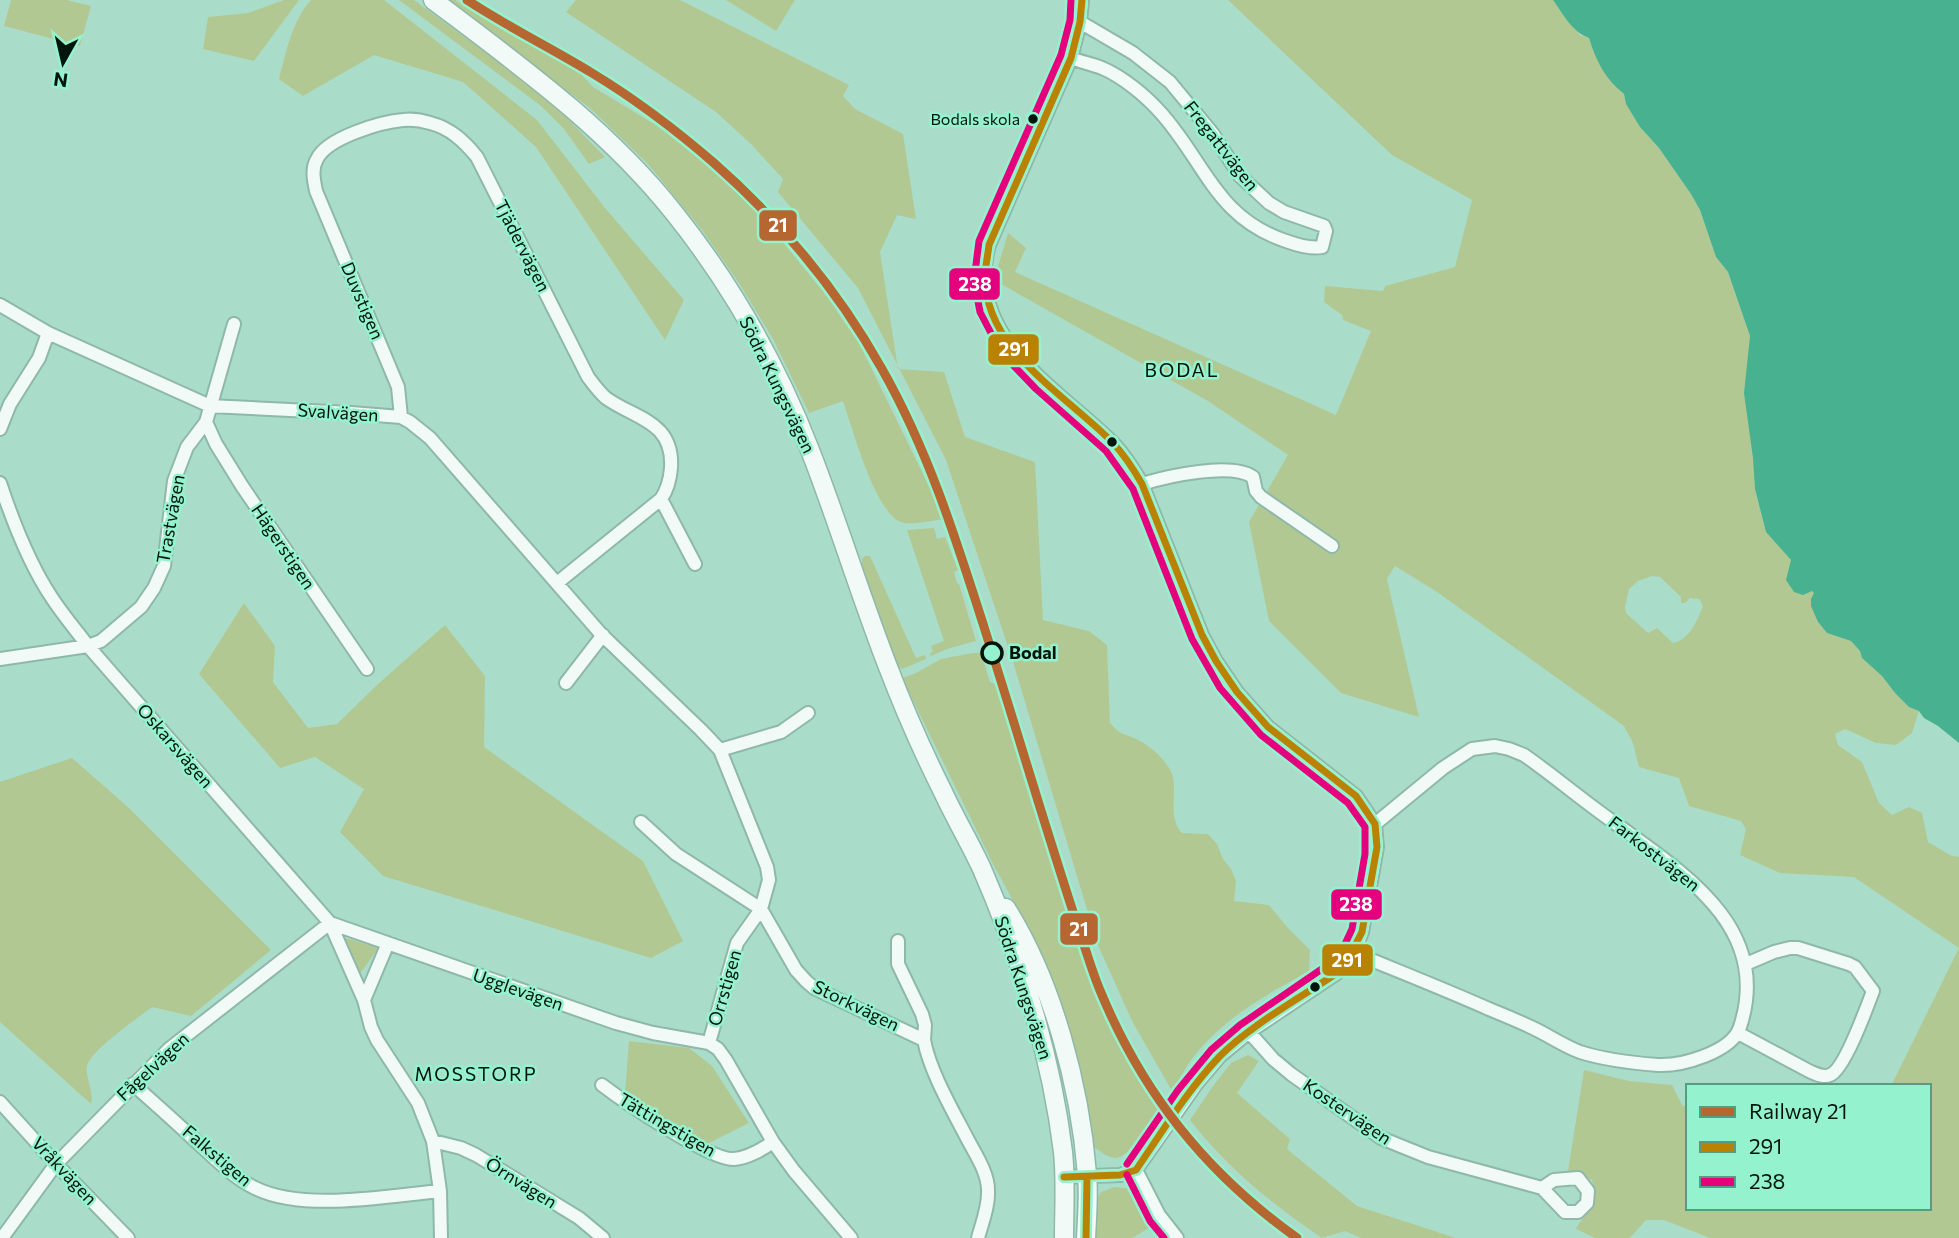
<svg xmlns="http://www.w3.org/2000/svg" width="1959" height="1238" font-family="Commissioner,sans-serif">
	<rect width="100%" height="100%" fill="#aaddc9"/>
	<path fill="#b2c893" fill-rule="evenodd" d="M11 0H67L91 6 80 46 4 26Z
		M284 0H299L254 61 203 49 208 17 248 13Z
		M311 0H384L537 120 605 208 684 300 665 340 536 147 463 82 374 55 303 96 279 79C286 52 292 21 311 0Z
		M399 0H414L530 85 558 109 605 157 589 164 564 129 540 105Z
		M444 0H455L581 74 593 87 656 125 662 126 709 164 760 214 826 295 859 343 945 519C934 520 910 526 901 522 875 513 852 427 843 401L809 413 773 339 739 283 702 230 648 164 591 109 493 35Z
		M576 0H680L849 85 843 96 855 109 903 134 916 219 897 215 880 252 898 369 944 372 965 437 1035 462 1043 620 1089 631 1107 645 1110 723C1121 736 1124 733 1138 740 1151 746 1167 761 1172 774 1178 792 1167 818 1182 833L1208 834 1217 844 1223 859 1231 869 1236 881 1234 901 1269 905 1288 928 1310 950 1309 971C1269 993 1229 1015 1199 1050 1188 1062 1181 1077 1172 1091L1132 1021 1097 943 1014 665 946 460 858 288 778 192 783 179 751 144 716 112 566 12Z
		M726 0H795L776 31Z
		M1228 0H1553L1580 35 1589 38C1595 58 1608 82 1624 94L1626 104 1640 127 1659 148 1691 194 1700 210 1716 257 1728 272 1750 336 1749 357 1755 489 1766 532 1791 560 1814 593 1818 622 1827 633 1851 641 1860 651 1862 658 1882 676 1895 693 1909 707 1919 711 1912 733 1896 745 1876 743 1845 729 1835 734 1838 745 1862 762 1879 803 1892 815 1909 807 1922 813 1928 842 1952 856 1959 857V1238H1710L1664 1220H1646L1630 1238H1595L1576 1229C1581 1218 1594 1211 1595 1198 1596 1193 1593 1186 1592 1180L1568 1171 1584 1070 1629 1081 1672 1085 1682 1105 1688 1108V1208H1929V1086H1891L1959 948 1854 877 1780 873 1740 855 1746 829 1741 821 1689 806 1679 778 1639 767 1633 743 1624 726 1437 592 1395 566 1387 579 1419 717 1341 693 1269 621 1249 522 1288 455 1208 401 994 280 1008 233 1026 248 1015 272 1336 415 1371 331 1343 320 1342 315 1324 302 1325 286 1383 291 1385 286 1455 267 1472 200 1392 155ZM1652 576 1660 577 1681 597V603H1685L1690 598 1699 599 1703 606C1697 621 1690 639 1673 643L1657 628 1648 633 1626 613 1625 607 1629 589 1638 581Z
		M934 528 937 539 945 537 958 570 954 572 957 583 959 584 976 641 947 649 931 656 930 653 933 652 931 646 944 641 907 530Z
		M865 556H870L916 658 925 655 926 659 902 669 898 667 862 566V559Z
		M244 603 275 646 273 682 308 728 337 724 378 684 445 625 485 676 484 747 643 861 683 941 651 958 383 876 340 832 364 789 315 757 280 768 199 674Z
		M973 653H981L990 682 998 685 1098 997C1115 1038 1133 1071 1159 1107 1151 1119 1130 1158 1116 1158 1105 1158 1100 1149 1091 1146L1050 978 1027 926 994 866 902 678 914 674 941 659Z
		M72 758 129 808 271 950 191 1016 152 1007C138 1018 91 1050 87 1066 85 1078 94 1089 91 1104L0 1022V782Z
		M342 937 376 947 377 950 359 975Z
		M629 1041 689 1048 712 1066 749 1123 707 1144 625 1094Z
		M1248 1055 1259 1061 1237 1093 1290 1139 1287 1149 1357 1206 1456 1238H1361L1345 1231 1322 1238C1272 1204 1227 1168 1190 1120L1213 1086 1231 1063Z
		M1114 1187 1133 1189 1148 1217 1149 1228 1132 1238H1093L1094 1202 1101 1192Z"/>
	<path fill="#47b190" d="M1553 0H1959V743L1938 726 1924 718 1919 711 1909 707 1895 693 1882 676 1862 658 1860 651 1851 641 1827 633 1818 622 1811 606V599L1814 593 1812 591 1803 595 1794 592 1786 580 1791 560 1766 532 1755 489 1753 458 1744 393 1750 336 1728 272 1716 257 1700 210 1691 194 1659 148 1640 127 1626 104 1624 94C1605 79 1596 61 1589 38 1571 31 1564 15 1553 0Z"/>
	<g fill="none" stroke-linecap="round" stroke-linejoin="round">
		<g stroke="#8eb8a9" stroke-width="16">
			<path id="street" d="M1071 58C1081 62 1092 64 1102 68 1123 77 1146 96 1161 113 1205 162 1216 218 1286 241 1297 245 1311 249 1322 247L1326 231 1324 226 1284 212 1269 203 1240 176 1213 134 1170 82 1133 53 1080 22
				M0 305 48 333 210 406 351 413 401 417 410 422 430 438 601 634 701 730 720 750 767 867 769 880 761 909 737 943 709 1043 718 1049 726 1060 773 1142 794 1171 851 1238
				M401 417 398 387 316 191C314 181 311 169 317 159 327 138 380 122 403 120 412 119 421 120 430 123 450 128 464 141 477 157L588 377C594 385 599 392 606 398 635 419 674 421 671 468 670 480 668 489 661 499L557 583
				M206 422 216 444 242 486 367 669
				M0 429 10 404 39 358 48 333
				M0 483C13 522 29 564 52 598 63 615 76 630 88 646L330 923 364 1000 371 1027 377 1040 418 1103 433 1141 440 1191 441 1238
				M1142 484C1168 476 1231 462 1253 477L1256 491 1261 497 1332 546
				M661 499 695 564
				M0 659 88 646 101 641 141 607 154 588 164 566 174 481 187 447 206 422 234 324
				M566 683 603 635
				M720 750 781 732 808 713
				M641 822 676 854 761 909 796 970 806 981 814 988 924 1040C930 1072 953 1111 968 1140 976 1155 988 1173 988 1190 989 1206 982 1223 978 1238
				M898 941V964L922 1014 925 1025 924 1040
				M1352 952C1398 971 1444 989 1489 1009 1504 1015 1518 1021 1533 1028 1548 1035 1564 1046 1580 1052 1605 1060 1632 1063 1658 1065 1682 1066 1732 1052 1740 1027 1773 927 1682 872 1612 821 1582 800 1554 776 1524 755L1509 749 1495 746 1472 749 1443 768 1375 824
				M364 1000 388 943
				M1249 1032 1273 1059 1291 1074 1381 1138 1428 1157 1542 1188 1565 1212H1578L1587 1203 1588 1191 1578 1178 1554 1180 1542 1188
				M1738 1033 1809 1071C1816 1074 1823 1078 1830 1075 1844 1070 1867 1007 1873 991L1855 967 1849 964 1798 948H1790L1774 952 1746 964
				M133 1084C155 1104 178 1124 200 1145 217 1160 234 1178 255 1188 303 1212 387 1196 440 1191
				M602 1085C623 1101 711 1161 734 1159 748 1158 761 1150 773 1142
				M0 1102 56 1164 128 1238
				M433 1141 461 1148 476 1155 579 1218 603 1238
				M1136 1170 1159 1215 1177 1238
				M1064 1177 1120 1175 1136 1170 1197 1083 1220 1056 1249 1032 1337 973 1346 963 1358 942 1362 932 1377 847 1375 824 1356 796 1268 727 1237 692 1216 661 1202 635 1142 484C1134 470 1125 456 1114 444 1059 389 963 337 989 245L1071 58 1080 22 1082 0
				M2 1238 56 1164 169 1049 330 923 616 1023 653 1033 709 1043"/>
		</g>
		<g stroke="#8eb8a9" stroke-width="21">
			<path id="secondary" d="M433 0C519 65 607 128 675 214 731 284 777 366 810 450 838 522 860 595 888 667 904 709 923 752 943 792 955 818 970 843 982 869 1021 959 1051 1054 1063 1152 1066 1180 1064 1209 1064 1238
				M1006 908C1053 983 1080 1086 1087 1174 1089 1195 1087 1217 1086 1238"/>
		</g>
		<use href="#street" stroke="#f2faf7" stroke-width="12"/>
		<use href="#secondary" stroke="#f2faf7" stroke-width="18"/>
		<g stroke="#94f3ce" stroke-width="12">
			<path id="bus-1" d="M1064 1177 1120 1175 1136 1170C1162 1132 1187 1091 1219 1057 1249 1026 1300 998 1337 973L1346 963 1362 932 1377 847 1375 824 1356 796 1268 727 1237 692 1216 661 1202 635 1142 484C1134 470 1125 456 1114 444 1069 397 985 351 985 277 985 267 988 255 989 245L1071 58 1080 22 1082 0
				M1086 1238 1087 1177"/>
		</g>
		<g stroke="#94f3ce" stroke-width="12">
			<path id="bus-2" d="M1071 0 1070 20 1061 55 979 241 974 280 980 312 994 339 1013 365 1036 389 1106 451 1133 489 1192 639 1220 688 1261 735 1348 803 1365 827V854L1352 929 1345 944 1332 962 1240 1025 1211 1050 1178 1090 1127 1164
				M1127 1175 1150 1221 1164 1238"/>
		</g>
		<use href="#bus-1" stroke="#b98203" stroke-width="7"/>
		<use href="#bus-2" stroke="#e5007d" stroke-width="7"/>
		<g stroke="#94f3ce" stroke-width="14">
			<path id="rail-1" d="M467 0C508 27 551 48 592 73 635 99 676 130 714 163 780 221 839 292 882 369 928 450 956 539 984 627 1016 727 1045 827 1078 927 1085 947 1091 968 1099 988 1142 1093 1205 1172 1297 1238"/>
		</g>
		<use href="#rail-1" stroke="#b56631" stroke-width="9"/>
	</g>
	<g fill="#00160c" stroke="#94f3ce" stroke-width="2.5">
		<circle cx="1033" cy="119" r="6"/>
		<circle cx="1112" cy="442" r="6"/>
		<circle cx="1315" cy="987" r="6"/>
	</g>
	<circle fill="#94f3ce" stroke="#00160c" stroke-width="3.5" cx="992" cy="653" r="10"/>
	<g text-anchor="middle" stroke-width="5" stroke-linejoin="round" paint-order="stroke">
		<g font-size="16" fill="#00160c" stroke="#94f3ce" text-anchor="end">
			<text x="1020" y="125">Bodals skola</text>
		</g>
		<g font-size="18" fill="#00160c" stroke="#94f3ce">
			<text transform="translate(1221 146) rotate(52)" y="6">Fregattvägen</text>
			<text transform="translate(522 246) rotate(63)" y="6">Tjädervägen</text>
			<text transform="translate(362 301) rotate(67)" y="6">Duvstigen</text>
			<text transform="translate(777 385) rotate(64)" y="6">Södra Kungsvägen</text>
			<text transform="translate(338 413) rotate(4)" y="6">Svalvägen</text>
			<text transform="translate(171 519) rotate(-80)" y="6">Trastvägen</text>
			<text transform="translate(283 547) rotate(56)" y="6">Hägerstigen</text>
			<text transform="translate(175 746) rotate(49)" y="6">Oskarsvägen</text>
			<text transform="translate(1654 854) rotate(38)" y="6">Farkostvägen</text>
			<text transform="translate(725 988) rotate(-74)" y="6">Orrstigen</text>
			<text transform="translate(1023 988) rotate(72)" y="6">Södra Kungsvägen</text>
			<text transform="translate(518 990) rotate(19)" y="6">Ugglevägen</text>
			<text transform="translate(856 1006) rotate(26)" y="6">Storkvägen</text>
			<text transform="translate(153 1067) rotate(-43)" y="6">Fågelvägen</text>
			<text transform="translate(1347 1112) rotate(34)" y="6">Kostervägen</text>
			<text transform="translate(667 1125) rotate(30)" y="6">Tättingstigen</text>
			<text transform="translate(217 1156) rotate(40)" y="6">Falkstigen</text>
			<text transform="translate(64 1171) rotate(47)" y="6">Vråkvägen</text>
			<text transform="translate(521 1183) rotate(32)" y="6">Örnvägen</text>
		</g>
		<g font-size="18" font-weight="bold" fill="#00160c" stroke="#94f3ce" text-anchor="start">
			<text x="1009" y="659">Bodal</text>
		</g>
		<g font-size="19" letter-spacing="2" fill="#00160c" stroke="#94f3ce">
			<text x="1182" y="377">BODAL</text>
			<text x="476" y="1081">MOSSTORP</text>
		</g>
	</g>
	<g stroke="#94f3ce" stroke-width="2.5">
		<rect x="758" y="209" width="40" height="33" rx="7" fill="#b56631"/>
		<rect x="948" y="267" width="53" height="34" rx="7" fill="#e5007d"/>
		<rect x="987" y="333" width="53" height="33" rx="7" fill="#b98203"/>
		<rect x="1330" y="888" width="53" height="33" rx="7" fill="#e5007d"/>
		<rect x="1059" y="912" width="40" height="34" rx="7" fill="#b56631"/>
		<rect x="1321" y="943" width="53" height="34" rx="7" fill="#b98203"/>
	</g>
	<g font-size="19" text-anchor="middle" font-weight="bold" fill="#fff">
		<text x="778" y="232">21</text>
		<text x="975" y="291">238</text>
		<text x="1014" y="356">291</text>
		<text x="1356" y="911">238</text>
		<text x="1079" y="936">21</text>
		<text x="1347" y="967">291</text>
	</g>
	<rect x="1686" y="1084" width="245" height="126" fill="#94f3ce" stroke="#599b80" stroke-width="2"/>
	<rect x="1700" y="1107" width="35" height="10" fill="#b56631" stroke="#599b80" stroke-width="2"/>
	<text x="1749" y="1119" font-size="21" fill="#00160c">Railway 21</text>
	<rect x="1700" y="1142" width="35" height="10" fill="#b98203" stroke="#599b80" stroke-width="2"/>
	<text x="1749" y="1154" font-size="21" fill="#00160c">291</text>
	<rect x="1700" y="1177" width="35" height="10" fill="#e5007d" stroke="#599b80" stroke-width="2"/>
	<text x="1749" y="1189" font-size="21" fill="#00160c">238</text>
	<g transform="translate(63 63) rotate(188)" stroke="#94f3ce" stroke-width="5" paint-order="stroke">
	<path d="M0-5L12 26L0 18L-12 26Z" fill="#00160c"/>
	<text y="-10" font-size="19" font-weight="bold" text-anchor="middle" fill="#00160c">N</text>
	</g>
</svg>
